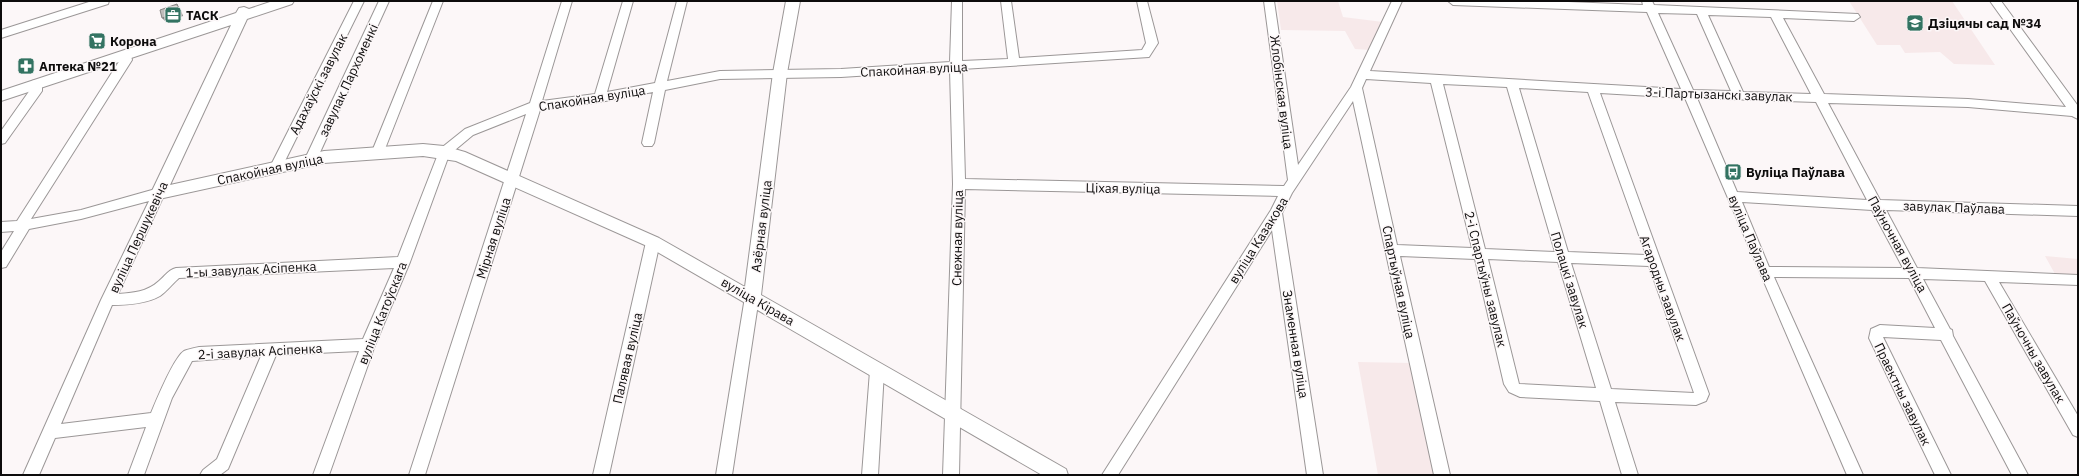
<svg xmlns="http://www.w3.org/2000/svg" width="2079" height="476" font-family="'IBM Plex Sans',sans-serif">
	<rect width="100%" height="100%" fill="#fcf7f8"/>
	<path fill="#f7e9ea" d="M1277 1H1338L1343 17 1383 22 1371 50 1355 49 1345 31 1281 30Z
		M1849 1H1952L1995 65 1954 64 1940 52 1905 53 1900 45H1877Z
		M2045 256 2078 259V276L2055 274Z
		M1358 362 1412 363 1435 475H1378Z"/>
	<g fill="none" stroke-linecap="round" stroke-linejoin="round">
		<g stroke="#9b9797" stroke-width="2">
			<path id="minor" d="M92 1H109L108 4 1 38V30Z
				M354 1H364L282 167 280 170H272L270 167Z
				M379 1H389L317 159 315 162H307L305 159Z
				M433 1H443L383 154 381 157H373L371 154Z
				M562 1H572L542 101 595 94 623 1H633L607 92 655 83 677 1H687L667 81 720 71 841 69 950 62 952 1H962V61L1008 59 1001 1H1011L1019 58 1142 50 1146 43 1137 1H1147L1158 43 1149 57 962 69 965 179 1284 186 1288 180 1264 1H1274L1298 165 1351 87 1392 1H1402L1370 71 1681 89 1647 12 1453 5 1448 1H1543L1643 5 1642 1H1652L1654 5 1858 14 1860 17 1854 21 1783 18 1824 94 1968 99 2066 107 1990 1H2001L2078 106V119L2072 116 1968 107 1828 103 1880 200 2078 206V216L1886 210 1917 268 2078 275V285L1999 282 2078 416V437L2073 435 1985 281 1923 279 1950 329 1952 330 1953 336 2028 475H2012L1941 340 1883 337 1951 475H1935L1869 338 1871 329 1880 325 1935 328 1909 278 1774 277 1863 475H1847L1685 98 1600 93 1709 394 1706 401 1696 405 1615 402 1638 475H1622L1600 401 1520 397 1509 392 1504 384 1475 259 1400 256 1450 475H1434L1353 101 1292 193 1282 213 1323 475H1307L1272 230 1118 475H1102L1271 210 1278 196 965 189 959 475H943L953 184 950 70 841 77 720 79 665 90 654 143 652 146H644L642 143 653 92 600 102 540 110 425 475H409L526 114 473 135 449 155 410 262 375 345 329 475H313L359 351 276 355 228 469 220 475H200L203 470 217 459 261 356 192 361 172 398 144 475H128L146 427 55 438 39 475H23L101 300 149 201 81 219 29 229 6 267 1 268V252L14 231 1 232V222L17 221 120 60 122 51H130L132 60 31 219 81 210 159 188 163 190 165 193 118 294C133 293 147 292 159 281 165 276 168 270 176 268L398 257 440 149 465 129 530 103ZM1658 13 1697 14 1731 91 1693 90ZM1708 15 1771 17 1811 94 1743 92ZM1366 79 1431 83 1472 248 1397 245 1362 88ZM1443 84 1507 87 1555 252 1485 249ZM1519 88 1588 92 1646 255 1568 252ZM1697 98 1816 102 1867 200 1737 192ZM1742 202 1872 210 1903 268 1769 267ZM1488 259 1558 262 1596 388 1519 384ZM1571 263 1649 266 1694 393 1611 389ZM394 268 363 339 199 347C194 348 188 349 184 351 174 357 156 401 151 413L61 424 112 305C128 305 146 304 160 296 167 291 172 284 179 278Z
				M36 80 42 84V91L5 143 1 144V131L30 90 32 81Z
				M653 237 658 238 660 242 609 475H593L646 242 648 238Z
				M752 291 757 293 759 297 732 475H716L745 297 747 293Z
				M877 365 882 367 884 371 878 475H862L870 371 872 367Z"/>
		</g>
		<g stroke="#9b9797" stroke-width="2">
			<path id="major" d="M273 1H294L292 4 247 19 170 185 324 151 423 144 444 146 465 152 659 238 745 287 773 73 786 1H800L787 73 761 295 1066 469 1068 475H1042L647 246 456 161 423 156 324 163 159 199 154 197 151 193 231 25 1 101V91L236 13 239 8 244 7 249 9Z"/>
		</g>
		<use href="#minor" fill="#fff" fill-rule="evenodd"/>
		<use href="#major" fill="#fff" fill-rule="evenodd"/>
	</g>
	<path fill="#868483" d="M177 4 180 8 183 16 166 22 162 18Z"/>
	<path fill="#c0bdbb" stroke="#868483" d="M177 4 179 12 162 18 160 10Z"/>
	<defs>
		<g id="office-square" transform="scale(0.9)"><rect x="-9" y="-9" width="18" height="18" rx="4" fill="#337362" stroke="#fcf7f8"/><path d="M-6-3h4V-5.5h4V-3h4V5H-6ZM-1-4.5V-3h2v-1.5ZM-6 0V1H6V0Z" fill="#fff"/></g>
		<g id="school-square" transform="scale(0.9)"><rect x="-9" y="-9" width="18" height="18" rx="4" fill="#337362" stroke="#fcf7f8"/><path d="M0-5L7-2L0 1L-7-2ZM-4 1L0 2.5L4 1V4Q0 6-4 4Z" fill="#fff"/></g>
		<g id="supermarket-square" transform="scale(0.9)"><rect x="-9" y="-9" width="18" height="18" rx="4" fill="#337362" stroke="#fcf7f8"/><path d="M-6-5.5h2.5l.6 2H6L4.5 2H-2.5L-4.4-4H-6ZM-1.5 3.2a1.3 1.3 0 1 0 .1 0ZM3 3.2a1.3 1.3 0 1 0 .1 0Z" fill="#fff"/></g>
		<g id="pharmacy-square" transform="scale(0.9)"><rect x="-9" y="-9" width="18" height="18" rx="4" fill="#337362" stroke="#fcf7f8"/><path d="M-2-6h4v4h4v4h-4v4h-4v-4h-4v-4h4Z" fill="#fff"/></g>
		<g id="bus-square" transform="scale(0.9)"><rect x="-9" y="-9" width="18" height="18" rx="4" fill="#337362" stroke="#fcf7f8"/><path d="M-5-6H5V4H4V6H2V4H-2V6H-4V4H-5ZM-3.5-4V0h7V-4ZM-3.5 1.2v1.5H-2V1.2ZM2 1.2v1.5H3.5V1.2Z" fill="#fff"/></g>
	</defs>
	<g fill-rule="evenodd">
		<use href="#office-square" x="173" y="15"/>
		<use href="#school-square" x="1915" y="23"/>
		<use href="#supermarket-square" x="97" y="41"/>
		<use href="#pharmacy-square" x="26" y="66"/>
		<use href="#bus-square" x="1733" y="172"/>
	</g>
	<g text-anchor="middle" stroke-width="3" stroke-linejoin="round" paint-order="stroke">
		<g font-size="13" font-weight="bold" fill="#0d0c0c" stroke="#fcf7f8" text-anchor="start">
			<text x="186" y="20">ТАСК</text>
			<text x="1928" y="28">Дзіцячы сад №34</text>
			<text x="110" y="46">Корона</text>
			<text x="39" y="71">Аптека №21</text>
			<text x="1746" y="177">Вуліца Паўлава</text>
		</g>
		<g font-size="13" fill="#0d0c0c" stroke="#fcf7f8">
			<text transform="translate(914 69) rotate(-3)" y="5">Спакойная вуліца</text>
			<text transform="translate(348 80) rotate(-65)" y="5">завулак Пархоменкі</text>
			<text transform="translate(318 84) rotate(-63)" y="5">Адахаўскі завулак</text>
			<text transform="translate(1282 92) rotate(83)" y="5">Жлобінская вуліца</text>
			<text transform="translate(1719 94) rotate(2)" y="5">3-і Партызанскі завулак</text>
			<text transform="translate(592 98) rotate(-9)" y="5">Спакойная вуліца</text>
			<text transform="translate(270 169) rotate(-12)" y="5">Спакойная вуліца</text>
			<text transform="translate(1123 188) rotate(1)" y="5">Ціхая вуліца</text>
			<text transform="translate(1954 207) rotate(2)" y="5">завулак Паўлава</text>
			<text transform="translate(761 226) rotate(-83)" y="5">Азёрная вуліца</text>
			<text transform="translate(138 237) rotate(-65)" y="5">вуліца Першукевіча</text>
			<text transform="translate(493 238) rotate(-72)" y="5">Мірная вуліца</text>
			<text transform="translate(957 238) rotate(-89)" y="5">Снежная вуліца</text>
			<text transform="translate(1751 238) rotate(67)" y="5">вуліца Паўлава</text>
			<text transform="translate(1258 240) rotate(-58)" y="5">вуліца Казакова</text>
			<text transform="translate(1898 244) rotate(61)" y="5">Паўночная вуліца</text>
			<text transform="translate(251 269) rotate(-3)" y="5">1-ы завулак Асіпенка</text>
			<text transform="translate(1486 279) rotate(76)" y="5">2-і Спартыўны завулак</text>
			<text transform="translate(1570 280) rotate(73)" y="5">Полацкі завулак</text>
			<text transform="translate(1399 282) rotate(78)" y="5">Спартыўная вуліца</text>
			<text transform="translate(1663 288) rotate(70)" y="5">Агародны завулак</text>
			<text transform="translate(758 301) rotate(30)" y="5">вуліца Кірава</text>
			<text transform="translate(382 313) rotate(-68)" y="5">вуліца Катоўскага</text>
			<text transform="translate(1296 344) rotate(81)" y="5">Знаменная вуліца</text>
			<text transform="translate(260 351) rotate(-3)" y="5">2-і завулак Асіпенка</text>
			<text transform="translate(2034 353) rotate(60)" y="5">Паўночны завулак</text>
			<text transform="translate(627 358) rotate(-77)" y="5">Палявая вуліца</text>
			<text transform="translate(1903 394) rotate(64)" y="5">Праектны завулак</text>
		</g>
	</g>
	<rect width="2079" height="476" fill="none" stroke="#0d0c0c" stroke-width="4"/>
</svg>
